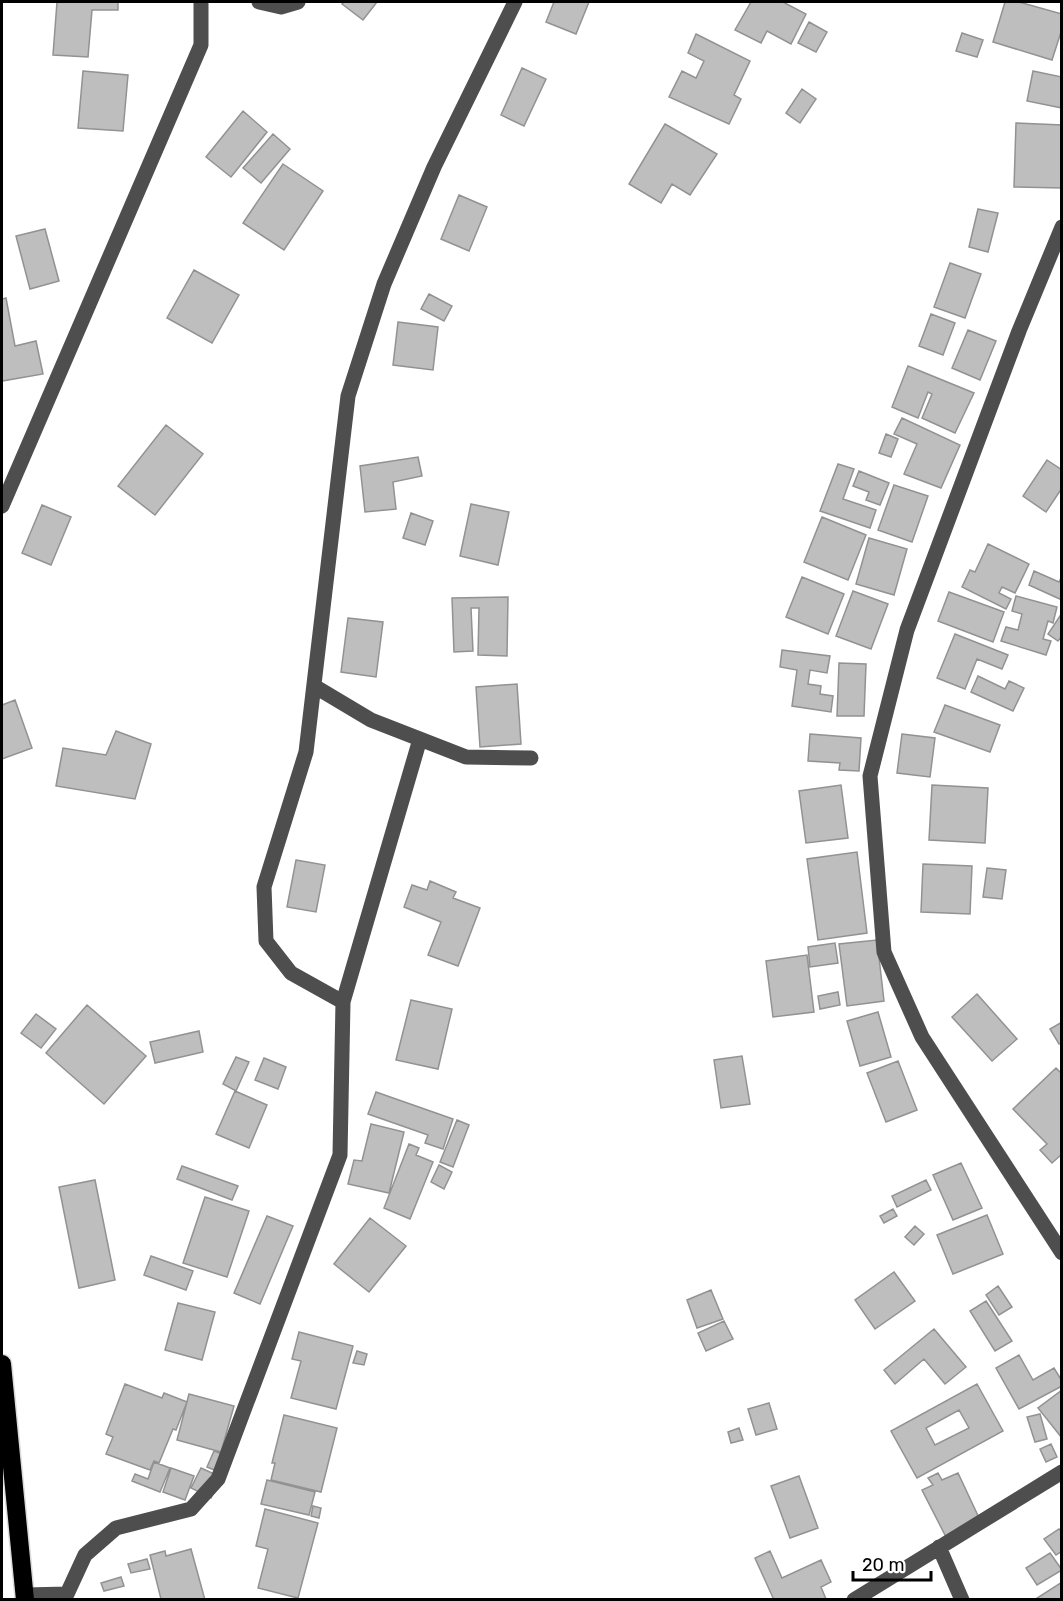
<svg xmlns="http://www.w3.org/2000/svg" width="1063" height="1601" font-family="Rubik,sans-serif">
	<rect width="100%" height="100%" fill="#fff"/>
	<path fill="#bebebe" stroke="#929292" stroke-width="1.5" fill-rule="evenodd" d="M57 2H118V10H92L88 57 53 55Z
		M344 2H377L363 20 342 4Z
		M554 2H589L576 34 546 22Z
		M751 2H783L806 14 791 44 767 31 761 43 735 30Z
		M1005 2H1019L1062 14V29L1052 60 993 42Z
		M809 22 827 32 816 52 798 43Z
		M962 33 983 40 977 57 956 51Z
		M696 34 750 61 734 95 741 99 729 124 669 97 682 71 696 78 704 61 688 53Z
		M522 68 546 79 524 126 501 115Z
		M83 71 128 75 123 131 78 128Z
		M1033 71 1062 77V108L1027 101Z
		M802 89 816 99 800 123 786 113Z
		M243 111 267 132 231 177 206 157Z
		M1016 123 1062 125V188L1014 187Z
		M665 124 717 154 690 195 672 184 661 203 629 184Z
		M273 134 290 149 261 183 243 168Z
		M283 164 323 191 284 250 243 223Z
		M459 195 487 207 469 251 441 239Z
		M978 209 998 213 988 252 969 247Z
		M45 229 59 281 30 289 16 236Z
		M950 263 981 274 965 318 934 307Z
		M194 270 239 295 212 343 167 318Z
		M429 294 452 306 444 321 421 309Z
		M6 298 15 346 36 341 43 374 2 381V299Z
		M931 314 955 323 943 355 919 346Z
		M398 322 438 327 433 370 393 365Z
		M968 330 996 341 980 380 952 368Z
		M908 366 974 393 955 433 922 418 932 394 928 392 918 418 892 407Z
		M902 418 960 445 941 488 904 474 917 444 894 434Z
		M166 425 203 454 155 515 118 486Z
		M886 434 898 439 891 457 879 453Z
		M418 457 422 476 393 482 396 509 365 512 360 466Z
		M1047 460 1062 470V488L1046 512 1023 496Z
		M838 464 854 469 843 499 876 510 870 528 820 511Z
		M859 471 889 483 880 505 866 500 869 492 853 486Z
		M894 485 928 496 912 542 878 530Z
		M471 504 509 512 498 565 460 556Z
		M42 505 71 517 51 565 22 553Z
		M411 513 433 521 425 545 403 538Z
		M822 517 866 535 848 580 804 562Z
		M869 538 907 549 894 595 856 584Z
		M988 544 1029 564 1015 593 1002 587 999 593 1011 599 1006 609 962 587 970 570 975 572Z
		M1034 571 1059 582 1062 576V600L1029 585Z
		M802 577 844 594 828 634 786 617Z
		M853 591 888 604 871 649 836 636Z
		M949 592 1004 612 993 642 938 621Z
		M1016 596 1057 607 1053 623 1048 621 1043 639 1051 641 1046 655 1001 641 1006 627 1018 630 1022 614 1012 611Z
		M508 597 507 656 478 655 479 608H471L473 651 454 652 452 598Z
		M1062 613V636L1058 641 1048 634Z
		M348 618 383 622 376 677 341 672Z
		M955 634 1008 655 1002 669 977 659 965 689 937 678Z
		M782 650 830 656 827 673 810 670 808 684 821 686 820 694 833 696 831 712 792 706 797 670 780 667Z
		M839 663 866 664 864 716H837Z
		M978 676 1005 689 1009 681 1024 688 1013 711 971 692Z
		M517 684 521 744 480 747 476 687Z
		M15 700 32 748 2 759V705Z
		M945 705 1000 725 990 752 934 732Z
		M116 731 151 744 135 799 56 786 63 748 106 755Z
		M810 734 861 738 859 771 839 770 840 763 808 761Z
		M902 734 935 738 930 777 897 773Z
		M841 785 848 838 806 843 799 791Z
		M932 785 988 788 985 843 929 840Z
		M857 852 867 933 818 940 807 859Z
		M296 860 325 865 316 912 287 907Z
		M923 864 972 866 970 914 921 912Z
		M987 868 1006 870 1002 899 983 897Z
		M430 881 456 892 453 898 480 908 458 966 428 955 441 922 404 907 412 885 427 890Z
		M877 940 884 1001 847 1006 839 944Z
		M835 943 838 963 810 967 808 947Z
		M807 955 814 1012 773 1017 766 961Z
		M838 992 840 1005 820 1009 818 996Z
		M977 994 1017 1039 992 1061 952 1017Z
		M411 1000 452 1009 438 1069 396 1060Z
		M87 1005 146 1056 104 1104 46 1053Z
		M878 1012 891 1057 860 1066 847 1021Z
		M36 1014 56 1029 41 1048 21 1033Z
		M1062 1022V1042L1059 1044 1050 1029Z
		M199 1031 203 1052 155 1063 150 1042Z
		M742 1056 750 1104 721 1108 714 1060Z
		M236 1057 249 1062 236 1091 223 1084Z
		M264 1058 286 1067 278 1089 255 1080Z
		M898 1061 917 1110 886 1122 867 1073Z
		M1056 1068 1062 1074V1154L1052 1163 1040 1150 1047 1144 1013 1109Z
		M235 1091 267 1105 249 1148 216 1134Z
		M376 1092 453 1119 443 1149 425 1143 428 1135 368 1114Z
		M457 1120 469 1125 453 1167 440 1162Z
		M371 1124 404 1132 389 1193 348 1184 354 1160 362 1161Z
		M409 1144 419 1148 416 1155 433 1162 410 1219 384 1208Z
		M961 1163 982 1208 953 1220 933 1175Z
		M439 1165 452 1172 444 1189 431 1182Z
		M182 1166 238 1186 232 1200 177 1179Z
		M95 1180 115 1280 79 1288 59 1187Z
		M926 1180 931 1190 897 1207 892 1196Z
		M205 1197 249 1211 227 1277 183 1263Z
		M893 1209 897 1216 884 1223 880 1216Z
		M987 1215 1003 1254 953 1274 937 1235Z
		M267 1216 293 1226 260 1304 234 1293Z
		M370 1218 406 1246 369 1292 334 1264Z
		M915 1226 924 1234 914 1245 905 1237Z
		M151 1256 193 1271 186 1290 144 1275Z
		M894 1272 915 1301 875 1329 855 1300Z
		M998 1286 1012 1307 999 1315 986 1295Z
		M711 1290 723 1319 697 1328 687 1300Z
		M986 1301 1012 1341 995 1351 970 1311Z
		M178 1303 215 1312 202 1360 165 1350Z
		M724 1321 733 1339 706 1351 698 1333Z
		M934 1329 966 1367 945 1384 924 1359 895 1384 884 1370Z
		M299 1332 353 1346 336 1409 291 1398 301 1361 292 1359Z
		M357 1351 367 1354 364 1365 353 1363Z
		M1019 1355 1033 1380 1054 1368 1062 1381V1386L1019 1409 996 1368Z
		M125 1384 162 1398 164 1393 187 1402 176 1430 173 1429 159 1463 154 1461 150 1470 106 1454 113 1437 106 1434Z
		M977 1384 1003 1431 917 1478 891 1431ZM959 1410 969 1428 935 1445 926 1428Z
		M1062 1390V1438L1038 1408Z
		M189 1394 234 1406 221 1452 177 1440Z
		M769 1403 777 1429 756 1435 748 1409Z
		M1040 1414 1047 1439 1035 1442 1027 1417Z
		M284 1415 337 1428 321 1492 271 1480 275 1463H272Z
		M739 1428 743 1440 731 1443 728 1432Z
		M1051 1444 1057 1457 1046 1462 1040 1449Z
		M214 1451 230 1457 224 1474 207 1467Z
		M154 1462 170 1468 160 1492 132 1481 135 1474 148 1479Z
		M171 1468 194 1476 185 1500 163 1492Z
		M201 1468 221 1477 211 1498 191 1488Z
		M938 1473 942 1480 958 1473 980 1520 946 1537 922 1490 933 1485 928 1478Z
		M799 1476 818 1528 790 1538 771 1486Z
		M267 1480 315 1492 309 1515 261 1504Z
		M313 1506 321 1508 319 1518 311 1516Z
		M265 1509 318 1523 298 1598 258 1588 268 1549 256 1546Z
		M1059 1529 1062 1532V1551L1056 1555 1044 1539Z
		M191 1549 205 1600H158L161 1599 150 1555 165 1551 166 1556Z
		M770 1551 782 1578 821 1560 831 1582 821 1587 826 1599 774 1600 755 1558Z
		M1050 1553 1062 1570 1037 1585 1026 1568Z
		M147 1559 150 1569 131 1573 128 1564Z
		M121 1577 124 1586 104 1591 101 1583Z
		M1062 1582V1600H1034Z"/>
	<g fill="none" stroke-linecap="round" stroke-linejoin="round">
		<g stroke="#dbdbdb" stroke-width="21">
			<path id="highway" d="M2 1364 25 1600"/>
		</g>
		<path stroke="#4e4e4e" stroke-width="15" d="M259 2 281 7 298 2
			M1062 227 1019 331 907 630 870 776 884 952 922 1037 1062 1253
			M2 506 201 45V2
			M314 686 371 720 466 757 531 758
			M343 1002 291 973 266 941 264 887 306 752 348 396 384 284 434 167 515 2
			M939 1547 962 1600
			M25 1595 67 1594 85 1555 116 1528 191 1509 218 1479 340 1155 343 1002 420 739
			M854 1600 1062 1472"/>
		<use href="#highway" stroke="#000" stroke-width="18"/>
	</g>
	<rect width="1063" height="1601" fill="none" stroke="#000000" stroke-width="6"/>
	<path d="M853 1571v9h78v-9" fill="none" stroke="#000000" stroke-width="3"/>
	<text x="862" y="1571" font-size="18" fill="#000000" stroke="#ffffff" stroke-width="4.5" paint-order="stroke">20 m</text>
</svg>
